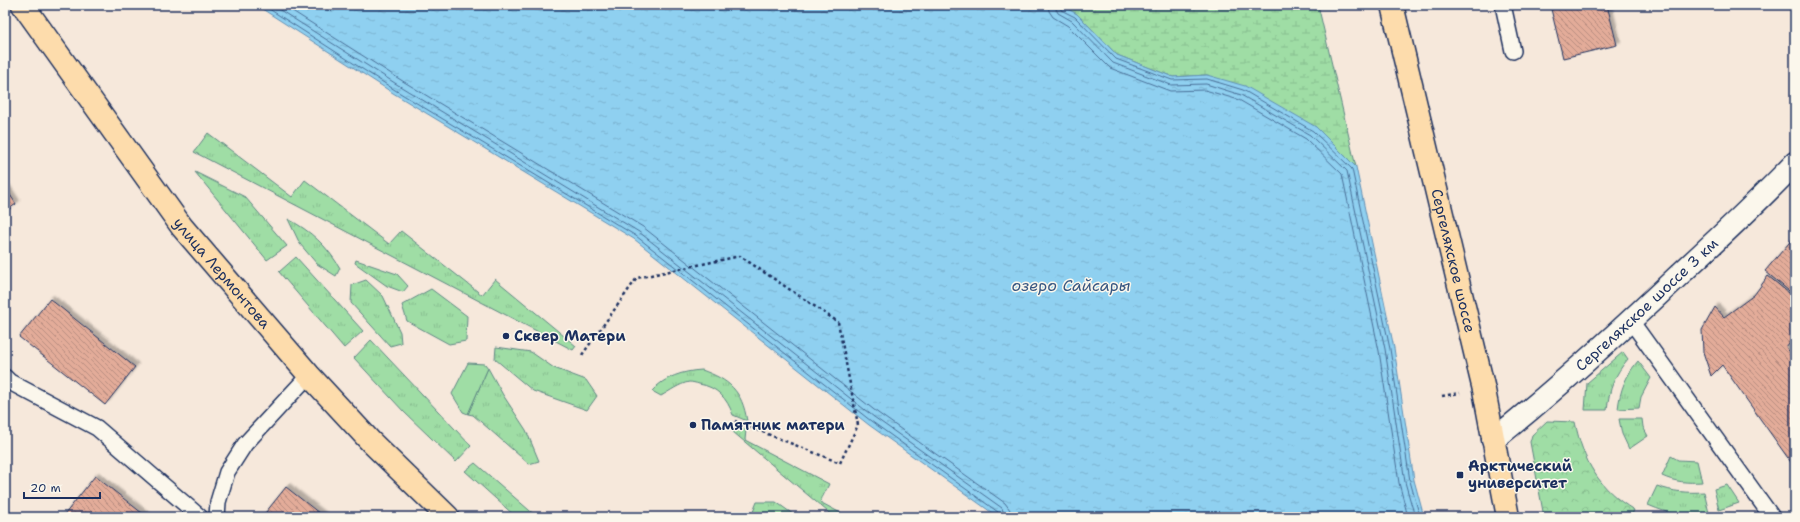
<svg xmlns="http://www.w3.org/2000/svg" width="1800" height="522" font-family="'Shantell Sans',sans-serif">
	<defs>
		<pattern id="grass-tufts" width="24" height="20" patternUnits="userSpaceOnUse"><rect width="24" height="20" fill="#9fdda5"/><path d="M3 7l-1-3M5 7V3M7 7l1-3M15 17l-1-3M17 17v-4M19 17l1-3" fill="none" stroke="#88be90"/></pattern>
		<pattern id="forest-crowns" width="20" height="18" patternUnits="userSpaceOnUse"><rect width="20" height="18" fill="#9fdda5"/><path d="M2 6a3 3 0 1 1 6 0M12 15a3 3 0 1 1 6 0" fill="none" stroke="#88be90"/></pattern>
		<pattern id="wetland-marsh" width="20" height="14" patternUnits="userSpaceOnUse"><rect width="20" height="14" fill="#9fdda5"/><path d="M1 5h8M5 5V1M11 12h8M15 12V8" fill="none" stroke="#88be90"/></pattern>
		<pattern id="water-ripples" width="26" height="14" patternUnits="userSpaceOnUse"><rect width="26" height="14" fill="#8fd0f0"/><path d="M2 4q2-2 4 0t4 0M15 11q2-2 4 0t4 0" fill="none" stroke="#7bb3d0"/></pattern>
		<pattern id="building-back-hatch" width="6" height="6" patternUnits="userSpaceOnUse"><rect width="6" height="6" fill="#e3ac99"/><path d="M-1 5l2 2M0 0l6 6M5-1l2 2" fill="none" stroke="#b78c80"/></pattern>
		<filter id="shadow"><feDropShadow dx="3.5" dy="-3.5" stdDeviation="1" flood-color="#0004"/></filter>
	</defs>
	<rect width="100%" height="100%" fill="#f6e8db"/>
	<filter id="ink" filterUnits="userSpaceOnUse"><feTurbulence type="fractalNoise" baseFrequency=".025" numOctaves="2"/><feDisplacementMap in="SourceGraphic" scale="8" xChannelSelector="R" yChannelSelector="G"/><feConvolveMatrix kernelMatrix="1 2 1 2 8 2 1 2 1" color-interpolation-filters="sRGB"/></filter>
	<g filter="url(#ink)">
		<path fill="url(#grass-tufts)" stroke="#5d8682" d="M208 133 292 197 305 180 389 244 401 231 482 295 495 279 576 346 573 350 194 152Z
			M195 172 245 197 287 246 267 260Z
			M288 219C311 231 327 246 340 268L336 276 317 264 300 244Z
			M296 257 363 331 344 348 279 272Z
			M356 260 397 274 408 286 403 292 387 286 355 263Z
			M366 280 383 296 400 332 401 343 390 346 351 303 352 285Z
			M431 289 467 316 466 341 449 344 407 321 402 305Z
			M371 340 471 446 456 462 404 412 354 358Z
			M496 347 531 352 554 368 586 380 597 396 587 410 533 391 495 359Z
			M1623 352 1628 359C1615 374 1609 389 1607 410H1585L1587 383Z
			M1638 361 1651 378 1641 397 1639 408 1618 409C1620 390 1626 375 1638 361Z
			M488 368 503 395 526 430 539 461 529 464 473 415 468 414Z
			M702 370C729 380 742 390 747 421L733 415C727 398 717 387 699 384 696 383 692 382 689 382 679 384 670 391 661 396L652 391C664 377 683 371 702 370Z
			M1619 419H1642L1643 427 1648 436 1629 449 1622 434Z
			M734 424 746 430 745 440 829 484 820 502 848 517H834L733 432Z
			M1671 456 1678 460 1697 461 1702 482C1687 483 1675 482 1662 476Z
			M475 463 537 517H516L465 471Z
			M1727 485 1739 503 1719 510 1714 489Z
			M1657 486C1673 492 1687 493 1704 492L1709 513C1683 518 1672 515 1648 505Z
			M757 502H776L797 517H751Z"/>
		<path fill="url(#forest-crowns)" stroke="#5d8682" d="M1547 421 1575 422C1583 461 1599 489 1634 510L1631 517H1544L1530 442 1532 435Z"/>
		<path fill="url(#wetland-marsh)" stroke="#5d8682" d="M1060 5H1318L1356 167 1316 127 1207 75 1173 77 1117 55 1077 14Z"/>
		<path fill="#9fdda5" stroke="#5d8682" d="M468 363 485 364 488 368 468 414 463 412 452 394Z"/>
		<path fill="url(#water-ripples)" stroke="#6190b6" d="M256 5H1060L1077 14 1117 55 1173 77 1207 75 1245 86 1316 127 1356 167 1394 348 1414 480 1424 517H998L869 425 634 239 393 93Z"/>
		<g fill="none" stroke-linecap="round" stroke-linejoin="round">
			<path stroke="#496f98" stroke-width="1" d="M263 5 395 90 636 236 871 421 998 512 1000 517
				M272 5 398 85 639 232 874 417 1002 508 1005 517
				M283 5 401 80 643 227 878 413 1005 503 1010 510 1011 517
				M1048 5 1049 11 1053 17 1068 26 1110 68 1170 91 1205 90 1239 100 1306 139 1342 174 1379 351 1399 483 1408 517
				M1054 5 1058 13 1072 21 1113 63 1171 85 1206 84 1241 95 1310 135 1347 171 1385 349 1405 482 1415 517
				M1060 5 1061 10 1075 17 1116 59 1172 80 1207 79 1243 90 1313 131 1352 169 1390 349 1410 481 1420 517"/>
		</g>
		<path fill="url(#building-back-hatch)" stroke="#1b2f5e" filter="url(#shadow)" d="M1550 5H1607L1617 45 1563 58Z
			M5 187 16 204 5 212Z
			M1795 236V296L1765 271Z
			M1768 276 1795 298V335L1786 347 1795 360V468L1722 365 1711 376 1703 352 1702 330 1715 307 1724 317 1754 295Z
			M50 299 135 367 105 405 19 337Z
			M95 476 147 517H69L65 514Z
			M286 487 324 517H262Z"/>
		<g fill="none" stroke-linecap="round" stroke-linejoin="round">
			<g stroke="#1b2f5e" stroke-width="18">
				<path id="service" d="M1503 5 1513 51
					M1631 321 1772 517
					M5 377 10 382 97 428 200 517
					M217 517 218 502 227 472 245 444 309 375"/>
			</g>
			<g stroke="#1b2f5e" stroke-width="25">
				<g id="minor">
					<path id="s1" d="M1493 440C1557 389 1618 333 1677 277 1717 240 1757 203 1795 163"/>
				</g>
			</g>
			<g stroke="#1b2f5e" stroke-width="25">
				<g id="primary">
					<path id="s2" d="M23 5 182 227 309 375 371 442 448 517"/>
					<path id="s3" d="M1392 5 1484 390 1508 517"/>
				</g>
			</g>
			<path stroke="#1b2f5e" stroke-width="2.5" stroke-dasharray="3 3" stroke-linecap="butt" d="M582 355 637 278 740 256 838 322 858 425 840 463 735 421
				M1442 396 1460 393"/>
			<use href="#service" stroke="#fbf7ec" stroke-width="15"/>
			<use href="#minor" stroke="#fbf7ec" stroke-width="22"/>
			<use href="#primary" stroke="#fddcac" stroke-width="22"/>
		</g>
	</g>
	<g fill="#1b2f5e" stroke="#fbf7ec" stroke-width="1.5">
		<circle cx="506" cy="336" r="4"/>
		<circle cx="693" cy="425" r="4"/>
		<rect x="1456" y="471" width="8" height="8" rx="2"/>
	</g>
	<g text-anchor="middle" stroke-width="3" stroke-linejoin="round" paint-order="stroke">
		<g font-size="15" fill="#1b2f5e" stroke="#fbf7ec">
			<text dy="5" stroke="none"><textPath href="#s3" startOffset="263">Сергеляхское шоссе</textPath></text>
			<text dy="5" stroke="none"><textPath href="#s2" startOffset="334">улица Лермонтова</textPath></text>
			<text dy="5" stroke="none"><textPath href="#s1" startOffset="205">Сергеляхское шоссе 3 км</textPath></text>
		</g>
		<g font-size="15" font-weight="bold" fill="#1b2f5e" stroke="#fbf7ec" text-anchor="start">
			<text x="514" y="341">Сквер Матери</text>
			<text x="701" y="430">Памятник матери</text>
			<text x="1468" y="471">Арктический<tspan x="1468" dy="17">университет</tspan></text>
		</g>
		<g font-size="16" font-style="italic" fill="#385782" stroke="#fbf7ec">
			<text x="1071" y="291">озеро Сайсары</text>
		</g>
	</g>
	<rect width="1800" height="522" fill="none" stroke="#fbf7ec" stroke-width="20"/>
	<rect x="10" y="10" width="1780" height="502" fill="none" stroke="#1b2f5e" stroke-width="1.5" filter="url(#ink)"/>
	<path d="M24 492v6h76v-6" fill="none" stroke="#1b2f5e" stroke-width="2"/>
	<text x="30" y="492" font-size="12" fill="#1b2f5e" stroke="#fbf7ec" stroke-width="3" paint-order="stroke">20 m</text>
</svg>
